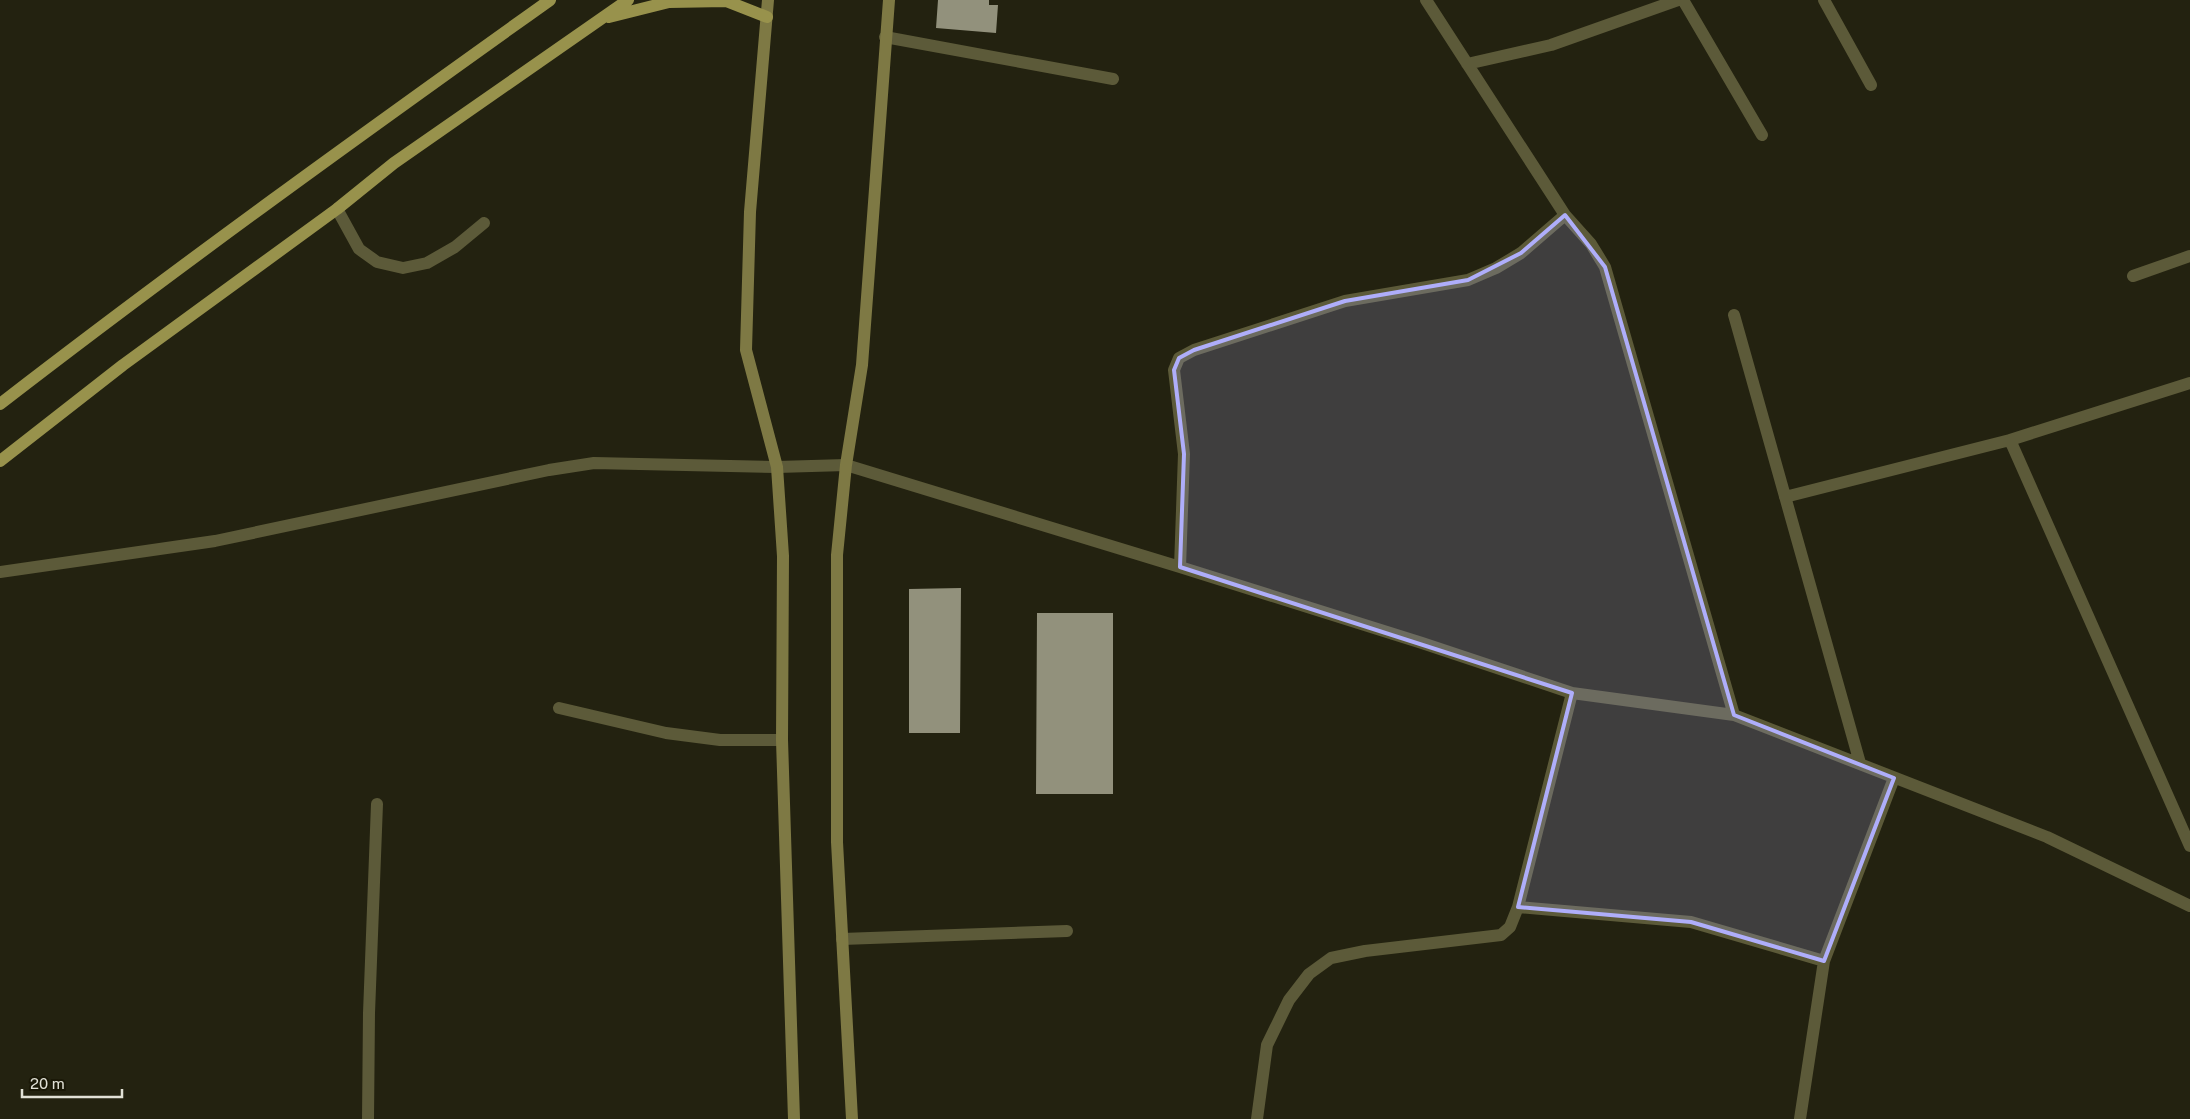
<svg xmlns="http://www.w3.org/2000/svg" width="2190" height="1119" font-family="'Public Sans',sans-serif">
	<rect width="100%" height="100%" fill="#232210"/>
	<path fill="#92917c" d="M938 0H989V5H998L996 33 936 28Z
		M961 588 960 733H909V589Z
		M1037 613H1113V794H1036Z"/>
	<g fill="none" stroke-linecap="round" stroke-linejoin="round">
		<path stroke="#5c5a39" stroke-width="12" d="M1426 0 1565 215 1591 244 1605 267 1734 715
			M1683 0 1762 135
			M1824 0 1871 85
			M885 37 1113 79
			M1467 64 1551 45 1678 0
			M337 209 359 249 377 262 403 268 427 263 455 247 484 223
			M2133 276 2190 256
			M1734 315 1860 763
			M2190 383 2010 440 2190 846
			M1785 497 2010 440
			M1180 567 1184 454 1174 370 1179 358 1194 350 1345 301 1468 280 1496 268 1521 253 1565 215
			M0 572 215 541 549 470 594 463 777 467 846 465 1180 567 1422 643 1572 693 1734 715 2047 837 2190 906
			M559 708 666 733 720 740H782
			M1518 907 1572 693
			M842 939 1067 931
			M368 1119 369 1013 377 804
			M1257 1119 1267 1045 1289 1000 1309 974 1331 958 1365 951 1501 935 1510 927 1518 907 1691 922 1824 961 1894 778
			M1800 1119 1824 961"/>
		<path stroke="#7e7944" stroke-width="12" d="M768 0 750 212 746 350 777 467 783 556 782 740 794 1119
			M852 1119 837 842V555L846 465 862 365 889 0"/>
		<path stroke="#98924c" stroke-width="12" d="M609 17 669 2 726 1 767 17
			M0 404C180 265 365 132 550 0
			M0 461 123 365 337 209 394 163 628 0"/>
	</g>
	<path fill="#afaefa" fill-opacity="0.2" stroke="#afaefa" stroke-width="4" stroke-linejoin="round" d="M1565 215 1605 267 1734 715 1894 778 1824 961 1691 922 1518 907 1572 693 1180 567 1184 454 1174 370 1179 358 1194 350 1345 301 1468 280 1521 253Z"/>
	<path d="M22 1089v8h100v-8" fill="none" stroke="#e1e1d6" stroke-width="2.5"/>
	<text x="30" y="1089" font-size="15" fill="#e1e1d6" stroke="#1a1807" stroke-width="4" paint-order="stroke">20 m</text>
</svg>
